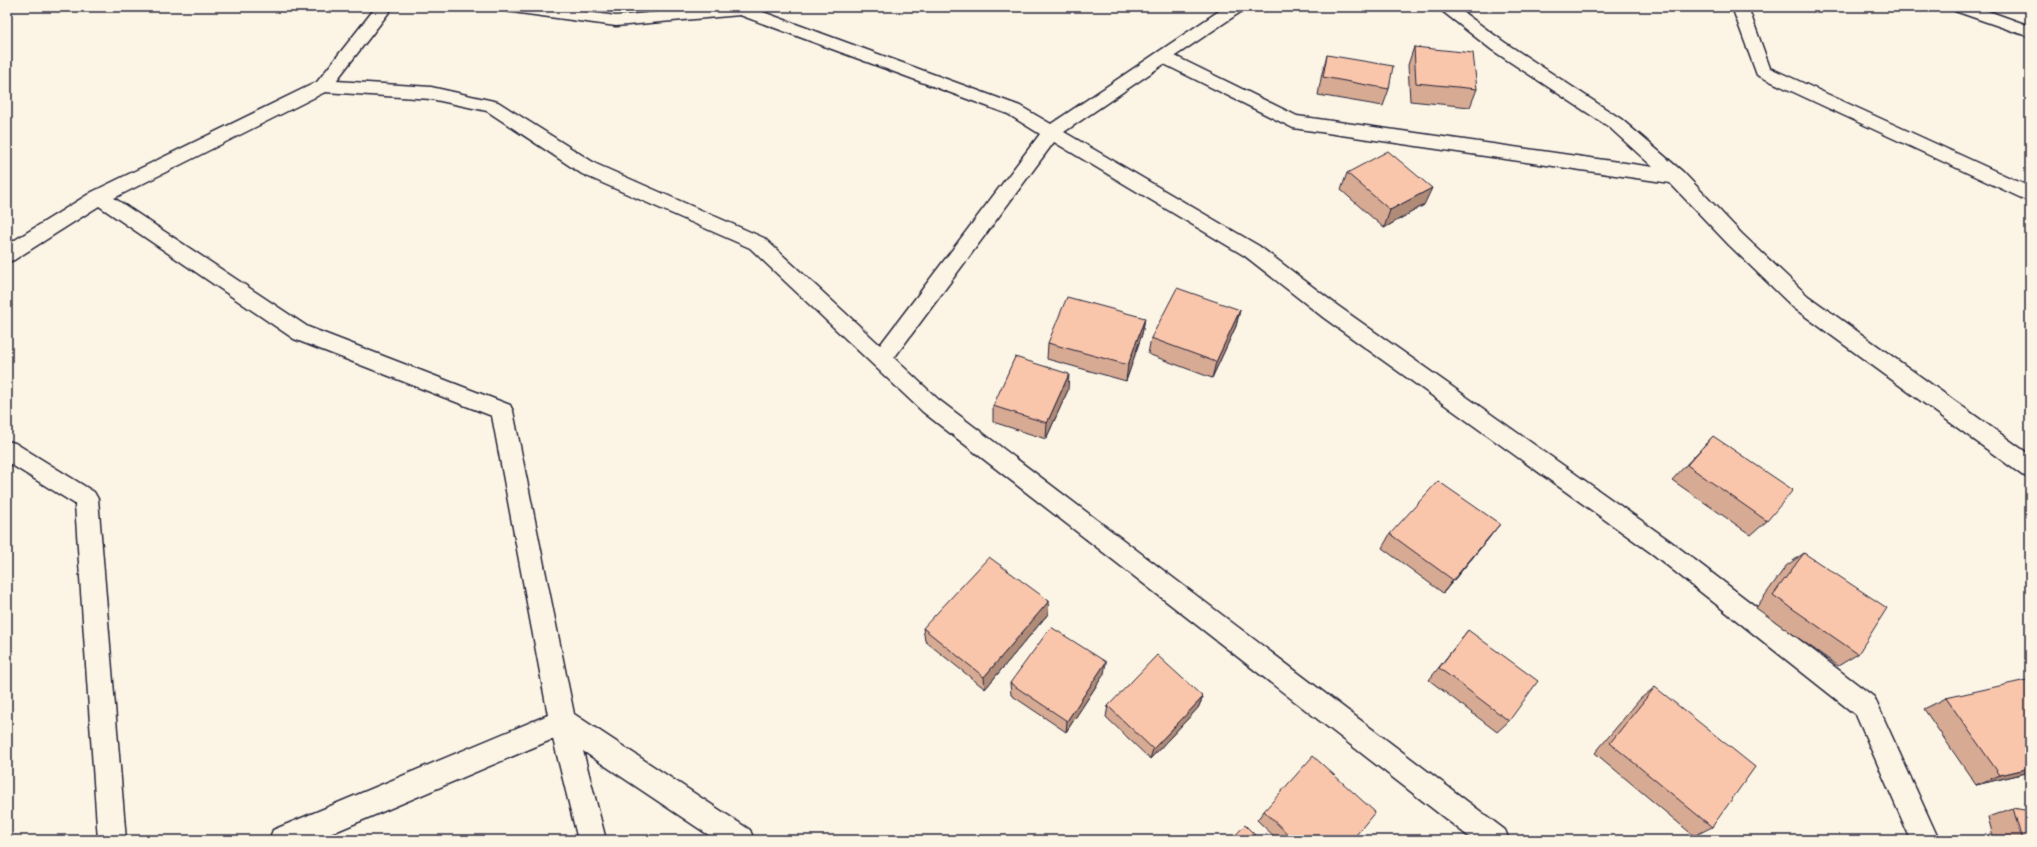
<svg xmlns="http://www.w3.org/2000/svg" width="2037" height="847" font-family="'Shantell Sans',sans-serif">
	<rect width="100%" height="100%" fill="#fcf5e5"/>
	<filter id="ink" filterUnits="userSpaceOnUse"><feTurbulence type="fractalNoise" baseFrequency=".025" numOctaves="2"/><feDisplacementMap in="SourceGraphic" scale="8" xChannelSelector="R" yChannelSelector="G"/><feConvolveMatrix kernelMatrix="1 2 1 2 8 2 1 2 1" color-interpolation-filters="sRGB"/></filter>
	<g filter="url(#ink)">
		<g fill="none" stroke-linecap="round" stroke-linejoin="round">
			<g stroke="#22223b" stroke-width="3">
				<path id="minor" d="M376 7H393L336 81 431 87 498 102 596 164 764 238 880 345 1040 134 1008 114 740 15 616 26 512 12 506 11 504 7H550L616 16 712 7H765L763 12 1020 106 1051 124 1225 7H1244L1242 11 1175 56 1297 116 1653 167 1609 127 1492 50 1437 7H1456L1504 42 1621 119 1683 172 1742 234 1808 296 2030 455V478L2022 475 1794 308 1728 244 1670 183 1293 128 1164 64 1064 132 1259 246 1338 306 1670 541 1874 697 1939 840H1911L1856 715 1654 555 1324 318 1245 256 1054 142 894 358 939 400 1505 830 1509 840H1473L923 412 750 248 582 174 487 111 431 99 325 92 114 198 308 327 510 405 513 411 574 714 750 830 754 840H716L583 751 606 840H578L553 739 316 840H269L273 830 548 715 492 416 294 339 99 206 14 260 7 262V245L92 192 317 82Z
					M1732 7H1748L1770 68 2030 187V202L1757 75Z
					M1953 7H1977L2030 26V37L1955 11Z
					M7 441 15 443 94 492 98 499 126 840H98L75 504 7 462Z"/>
			</g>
			<use href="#minor" fill="#fcf5e5" fill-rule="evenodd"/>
		</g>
		<path fill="#d7aa93" stroke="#22223b" d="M1414 47 1477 89 1470 107 1410 101 1408 65Z
			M1327 55 1389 89 1383 106 1318 95 1322 73Z
			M1347 173 1424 205 1384 228 1341 190Z
			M1240 310 1236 326 1212 378 1148 354 1151 338Z
			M1145 318 1142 334 1126 381 1047 359 1048 343Z
			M1068 390 1046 439 993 422V406Z
			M1713 436 1767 521 1751 535 1672 480Z
			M1390 534 1489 538 1443 593 1382 548Z
			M1804 553 1858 654 1838 666 1756 608 1786 566Z
			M1049 601 1048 614 985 689 925 641 923 628Z
			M1468 630 1509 721 1497 732 1429 680Z
			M1104 674 1066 732 1011 695 1010 683Z
			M2030 685V772L1976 785 1924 709 1946 698Z
			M1655 687 1712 827 1694 836 1595 753 1640 699Z
			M1203 697 1198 708 1150 759 1106 717 1108 706Z
			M2013 808 2030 840H1994L1988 817Z
			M1264 811 1352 840H1278L1257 820Z"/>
		<path fill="#af8b78" stroke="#22223b" d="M1432 188 1424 205 1384 228 1390 210Z
			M1240 310 1236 326 1212 378 1216 362Z
			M1145 318 1142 334 1126 381 1128 365Z
			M1069 374 1068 390 1046 439 1047 423Z
			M1500 524 1489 538 1443 593 1453 580Z
			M1049 601 1048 614 985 689 984 677Z
			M1106 662 1104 674 1066 732 1067 721Z
			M1203 697 1198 708 1150 759 1153 749Z
			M2030 768V772L1976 785 2000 775Z"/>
		<path fill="#fac6ab" stroke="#22223b" d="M1414 47 1473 53 1477 89 1416 83Z
			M1327 55 1393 66 1389 89 1323 77Z
			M1388 151 1432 188 1390 210 1347 173Z
			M1177 288 1240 310 1216 362 1151 338Z
			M1067 297 1145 318 1128 365 1048 343Z
			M1015 357 1069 374 1047 423 993 406Z
			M1713 436 1793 490 1767 521 1687 465Z
			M1438 481 1500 524 1453 580 1390 534Z
			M1804 553 1887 608 1858 654 1773 595Z
			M989 557 1049 601 984 677 923 628Z
			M1051 627 1106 662 1067 721 1010 683Z
			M1468 630 1538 681 1509 721 1439 668Z
			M1157 655 1203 697 1153 749 1108 706Z
			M2026 680 2030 685V768L2000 775 1946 698Z
			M1655 687 1755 767 1712 827 1610 743Z
			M1313 756 1375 812 1352 840H1294L1264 811Z
			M2013 808 2030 811V840H2022Z
			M1245 825 1260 840H1231Z"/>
	</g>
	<rect width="2037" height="847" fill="none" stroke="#fcf5e5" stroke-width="24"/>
	<rect x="12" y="12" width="2013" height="823" fill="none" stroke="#22223b" stroke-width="1.5" filter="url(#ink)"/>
</svg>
